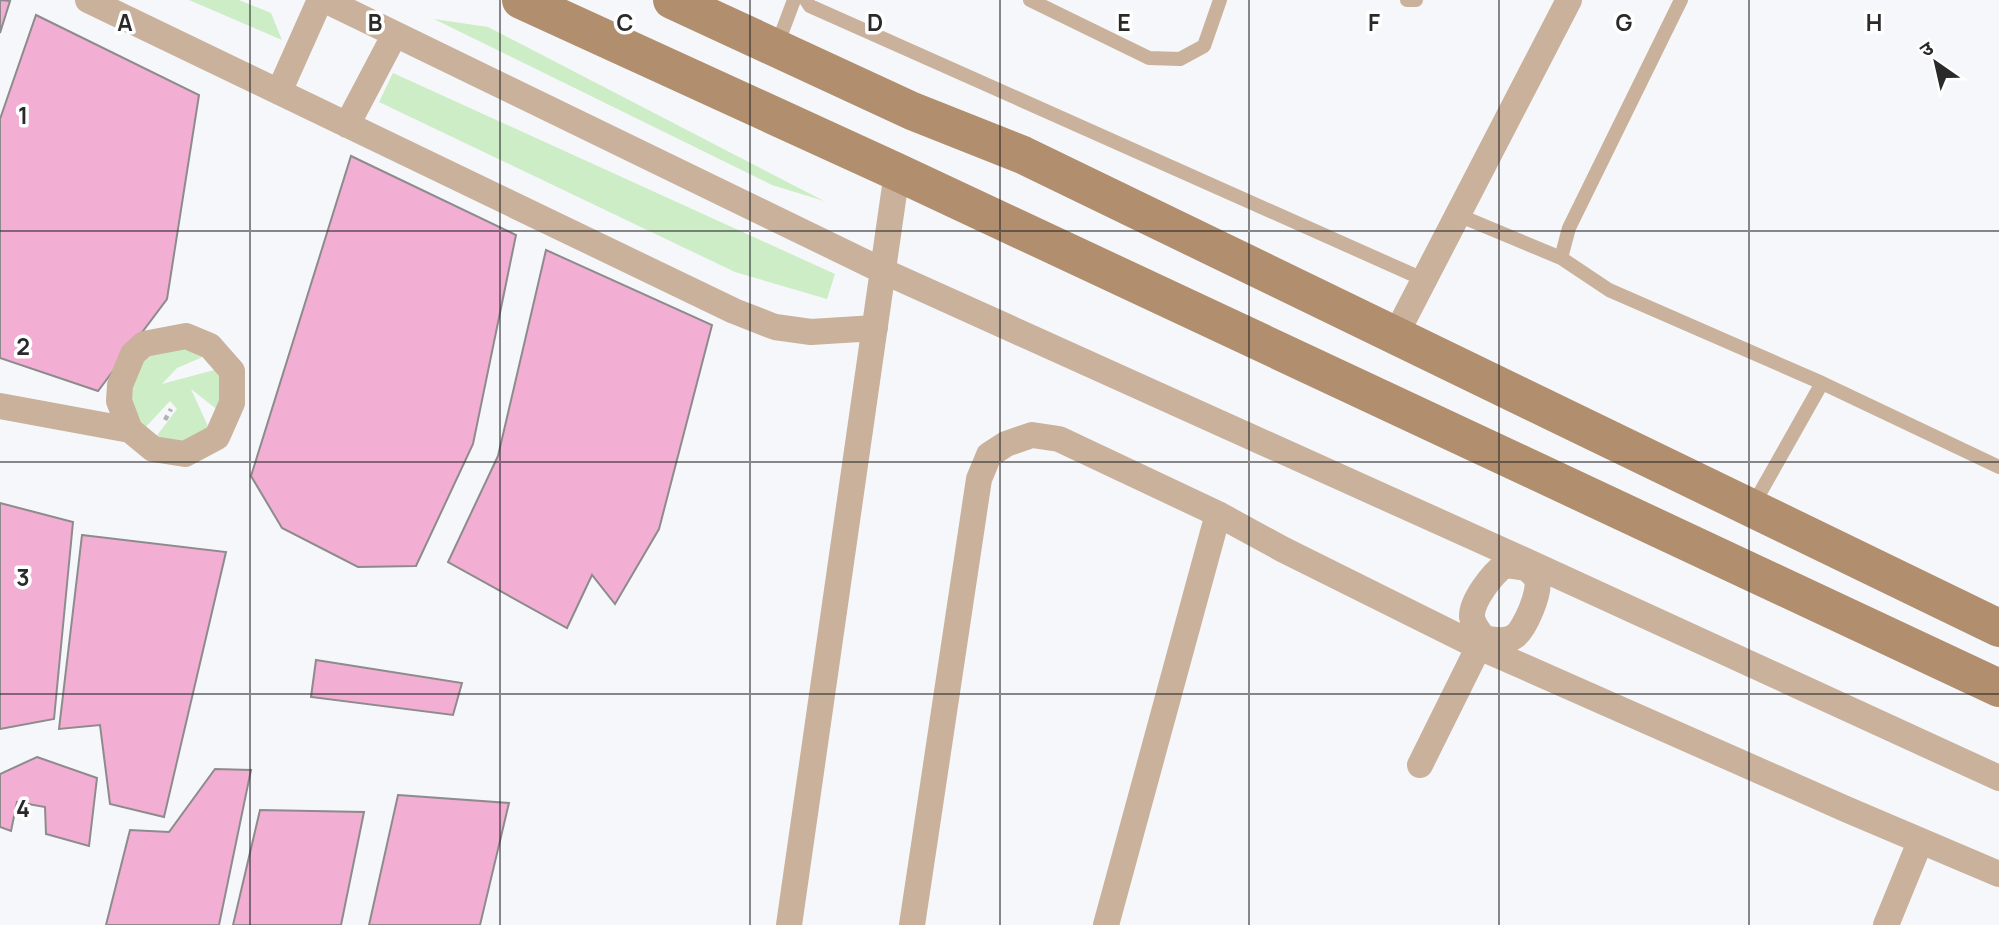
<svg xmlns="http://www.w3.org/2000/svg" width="1999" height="925" font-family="Manrope,'Noto Sans Devanagari',sans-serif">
	<rect width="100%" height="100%" fill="#f6f7fa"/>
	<path fill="#ccedc5" d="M189 0H239L271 13 282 40Z
		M434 19 488 27 824 201 772 185Z
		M393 73 835 274 827 299 735 272 379 102Z
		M186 342 212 353 177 368 162 384 218 369 224 415 191 389 211 433 184 450 152 442 177 409 170 401 142 431 125 409 141 351Z"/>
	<path fill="#f2aed3" stroke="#8d8b8c" stroke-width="2" d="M0 0 10 1 0 33Z
		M36 15 199 95 167 299 98 391 0 358V119Z
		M351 156 516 235 473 444 416 566 358 567 282 528 251 476Z
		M546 250 712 325 659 529 615 604 592 575 567 628 448 562 498 456Z
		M0 503 73 522 54 719 0 729Z
		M82 535 226 552 164 817 110 804 100 725 59 729Z
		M316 660 462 683 453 715 311 697Z
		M37 757 97 778 89 846 46 834 45 807 17 802 11 831 0 827V774Z
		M215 769 251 770 219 925H106L130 830 169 832Z
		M398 795 509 803 480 925H369Z
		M260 810 364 812 341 925H233Z"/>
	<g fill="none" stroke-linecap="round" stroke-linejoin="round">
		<path stroke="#b1b2b4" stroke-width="4.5" stroke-dasharray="5 5" stroke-linecap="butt" d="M165 420 171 409"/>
		<path stroke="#c9b19b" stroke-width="14" d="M806 0 810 6 1425 280
			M1030 0 1149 58 1180 59 1204 46 1220 0
			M1407 0H1416
			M1681 0 1569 228 1561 258 1609 290 1822 383 1999 467
			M776 48 794 0
			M1458 215 1561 258
			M1752 507 1822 383"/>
		<path stroke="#c9b19b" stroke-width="26" d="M88 0 734 311 775 327 811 332 875 328
			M325 0 883 271 1515 556 1999 778
			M279 92 320 0
			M347 125 395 34
			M1395 336 1569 0
			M0 406 130 430 153 449 185 454 217 437 232 403V371L210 346 186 336 144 344 133 354 120 385 119 401 130 430
			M1505 565 1526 568C1530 571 1535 575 1537 580 1541 591 1525 629 1515 636 1506 643 1494 640 1483 638 1479 631 1473 625 1472 617 1471 601 1493 573 1505 565Z
			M1420 765 1483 638
			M789 925 897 172
			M912 925 979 479 989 455 1006 444 1032 435 1059 439 1218 514 1282 549 1477 646 1848 810 1999 874
			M1106 925 1218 514
			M1886 925 1920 842"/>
		<path stroke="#b18e6d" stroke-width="38" d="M521 0 897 172 1999 688
			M672 0 912 111 1023 155 1999 628"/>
	</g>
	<path fill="none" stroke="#2a2a2b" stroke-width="2" stroke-opacity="0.55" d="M250 0V925M500 0V925M750 0V925M1000 0V925M1249 0V925M1499 0V925M1749 0V925M0 231H1999M0 462H1999M0 694H1999"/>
	<g font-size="23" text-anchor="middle" font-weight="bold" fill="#2a2a2b" stroke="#fff" stroke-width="7" stroke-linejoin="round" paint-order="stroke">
		<text x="125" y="31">A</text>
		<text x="375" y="31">B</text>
		<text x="625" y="31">C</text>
		<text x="875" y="31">D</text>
		<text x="1124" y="31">E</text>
		<text x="1374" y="31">F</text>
		<text x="1624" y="31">G</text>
		<text x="1874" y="31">H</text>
		<text x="23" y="124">1</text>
		<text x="23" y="355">2</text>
		<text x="23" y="586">3</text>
		<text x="23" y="817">4</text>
	</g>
	<g transform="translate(1936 63) rotate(326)" stroke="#ffffff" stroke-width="5" paint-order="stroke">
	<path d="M0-5L12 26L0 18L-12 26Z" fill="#2a2a2b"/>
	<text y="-10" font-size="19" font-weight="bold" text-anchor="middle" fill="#2a2a2b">उ</text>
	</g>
</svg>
